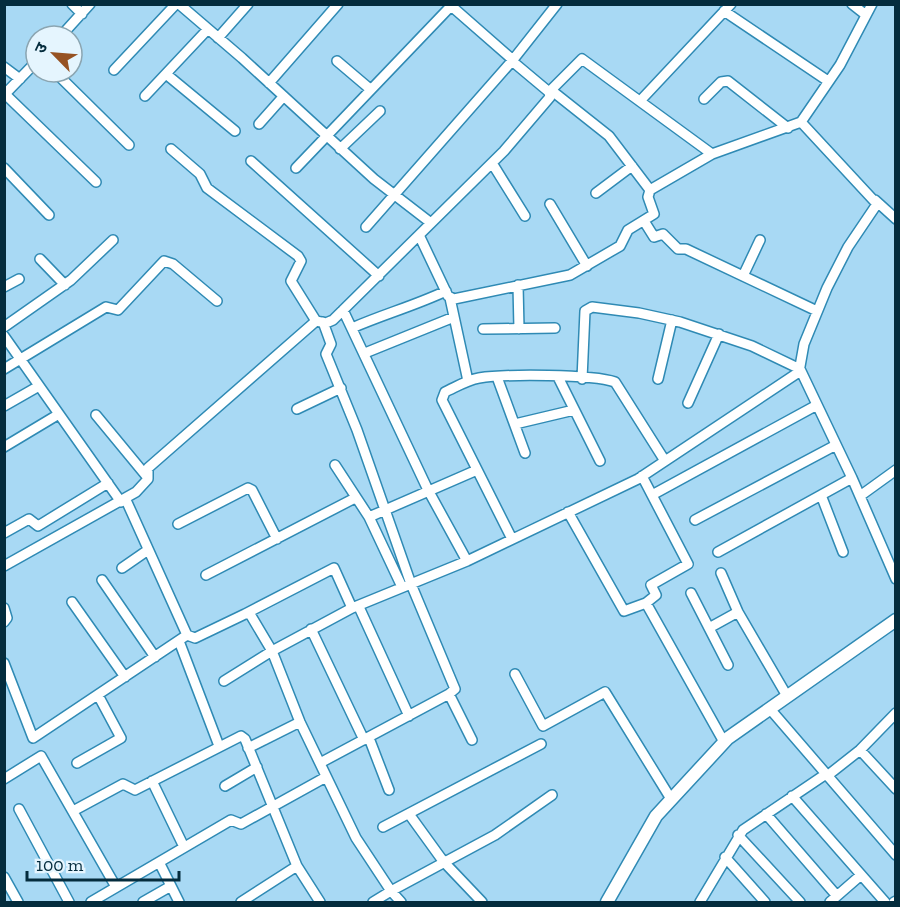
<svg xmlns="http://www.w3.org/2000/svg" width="900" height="907" font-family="'Zilla Slab','Noto Sans Devanagari',serif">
	<rect width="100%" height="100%" fill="#a8d9f4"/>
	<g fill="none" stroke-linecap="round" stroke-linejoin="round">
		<g stroke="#2f8ab4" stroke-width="12">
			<path id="street" d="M72 4 82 14
				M179 4 242 58 374 179 431 223
				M449 4 513 60
				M852 4 866 15
				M724 11 828 81
				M61 36 90 4
				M218 38 248 4
				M337 61 370 89
				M4 67 20 79
				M114 70 176 4
				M55 72 129 145
				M166 74 235 131
				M269 83 338 4
				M551 90 609 136 650 190
				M549 92 582 59 712 154
				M5 94 96 182
				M4 95 36 62
				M145 96 208 29
				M704 99 721 82 728 81 788 128
				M640 101 731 4
				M259 124 283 97
				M171 149 200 174 207 188 298 256 301 261 291 281 316 321
				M340 149 380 111
				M251 161 379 276
				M492 163 525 216
				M4 168 49 215
				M296 168 451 6
				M596 193 632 166
				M875 200 896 219
				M550 204 587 266
				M644 221 654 237 663 234 678 249H686L817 311
				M366 227 512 61
				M419 235 448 296 454 299 570 275 620 246 628 230 654 214 648 197 650 190 712 154 801 122 840 65 872 4
				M40 259 65 285
				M743 276 760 240
				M518 285 519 329
				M4 287 19 279
				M450 298 468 381
				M343 310 428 490 467 561
				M4 327 71 280 113 240
				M352 328C384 314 414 306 446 291
				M483 329 555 328
				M4 336 121 502
				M365 353 454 317
				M4 369 106 307 118 310 164 261 173 264 217 301
				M497 377 525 453
				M558 377 600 461
				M582 379 585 311 592 307 639 313 680 322 752 346 800 369 852 478 896 579
				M658 379 672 320
				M688 403 719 334
				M4 406 39 386
				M297 409 341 388
				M96 415 148 478
				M515 424 574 410
				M4 447 59 414
				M335 465 369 517 402 587
				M652 495 817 405
				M821 495 843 552
				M860 496 896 470
				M126 500 187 635 195 638 245 614H250L272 651 352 608 467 561 638 479 799 372 804 344 827 288 848 247 877 204 801 122
				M568 512 624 611 646 603 656 595 651 585 688 564 642 476
				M369 517 477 470
				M695 520 836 445
				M178 524 248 488 252 490 277 539
				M4 533 29 519 38 526 108 483
				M512 539 442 400 445 392C456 387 467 380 479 378 505 374 592 374 615 382L665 461
				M718 552 852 478
				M4 566 136 492 148 479V468L316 321 326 323 333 320 504 151 550 97 549 92 512 61 557 4
				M122 568 148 550
				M721 573 738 612 787 696
				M206 575 355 498
				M102 580 155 657
				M691 593 728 665
				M72 602 125 677
				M646 603 724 742
				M359 607 409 716
				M4 608 7 618 4 622
				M245 614 334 568 352 608
				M709 628 738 612
				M311 629 364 740
				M179 641 219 746
				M4 663 33 738 187 635
				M515 674 543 726 605 692 671 799
				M224 681 272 651 300 722 356 838 391 891 495 835 552 795
				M449 694 472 740
				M770 709 896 855
				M369 738 389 790
				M248 748 300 722
				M860 750 896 789
				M77 763 121 738 98 695
				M320 763 449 694 455 689 411 584 357 430 326 354 331 344 323 322
				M827 776 860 750 896 713
				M4 779 41 756 116 887
				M152 781 184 847
				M225 786 257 767
				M792 796 885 902
				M19 809 69 902
				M73 811 123 784 135 790 241 736 245 739 297 866 320 902
				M409 814 443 861 482 902
				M766 814 837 896
				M383 827 541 744
				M738 835 800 902
				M725 857 765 902
				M159 862 179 902
				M4 877 18 902
				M91 902 231 820 241 824 326 777
				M143 902 171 886
				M241 902 297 866
				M373 902 391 891 401 902
				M700 902 743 830 826 774
				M830 902 861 875
				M894 902 896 901"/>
		</g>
		<g stroke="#2f8ab4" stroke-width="15">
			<path id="secondary" d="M607 902 656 816 728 738 896 620"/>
		</g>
		<use href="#street" stroke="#fff" stroke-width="9"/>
		<use href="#secondary" stroke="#fff" stroke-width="12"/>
	</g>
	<rect width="900" height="907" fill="none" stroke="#042c3d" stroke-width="12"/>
	<g transform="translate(54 54) rotate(295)"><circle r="28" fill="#e5f5fe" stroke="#8ba5b1" stroke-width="1.5"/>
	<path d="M0-4.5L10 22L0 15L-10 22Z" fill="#965223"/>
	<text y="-9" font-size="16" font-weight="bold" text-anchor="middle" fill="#042c3d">उ</text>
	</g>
	<path d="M27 871v9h152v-9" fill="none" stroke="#042c3d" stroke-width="3"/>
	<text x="36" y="871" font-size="18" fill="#042c3d" stroke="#e5f5fe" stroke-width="4.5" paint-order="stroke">100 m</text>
</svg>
